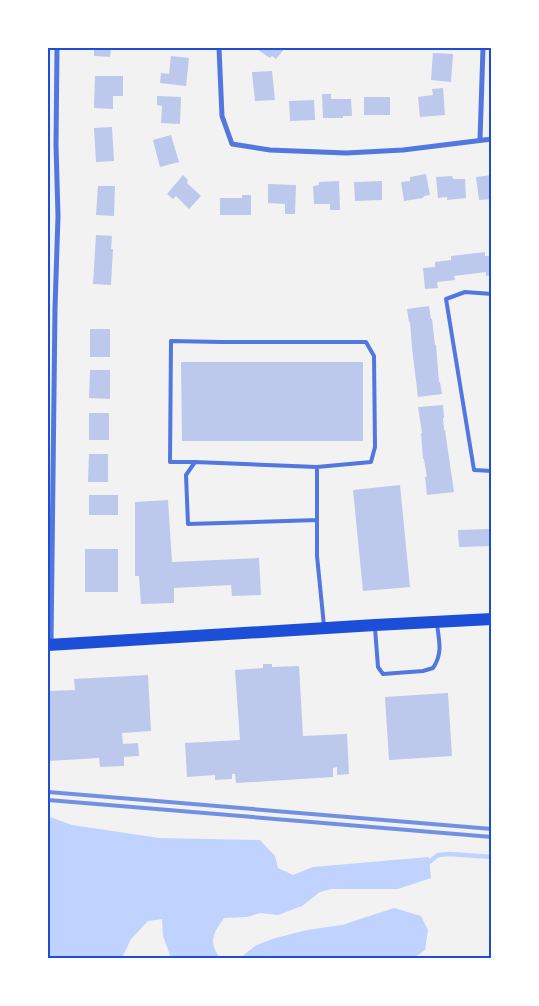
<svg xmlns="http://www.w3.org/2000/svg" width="539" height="1006" font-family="'Crimson Pro',serif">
	<rect width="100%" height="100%" fill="#f2f2f2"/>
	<path fill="#bfd3fe" d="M48 817 53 818 72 825 159 838 260 840 275 856 278 868 293 875 313 867 429 857 431 878 398 889H331L320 892 302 906 278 915 260 913 247 917 224 918C213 934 208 941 220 958H171L163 936 162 919 148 921 131 939 122 958H48Z
		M394 908 421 916 428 930 425 950 414 958H240L255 946 272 939 307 930 342 925Z"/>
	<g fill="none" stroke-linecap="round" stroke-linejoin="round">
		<path stroke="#bfd3fe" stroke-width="4.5" d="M424 866 438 855 449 854 492 857"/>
	</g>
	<path fill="#bdc9ec" d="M94 48H111L110 57 94 56Z
		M255 48H285L276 59 272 56 270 58Z
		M433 53 453 54 451 82 431 80Z
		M171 56 189 58 186 86 160 83 161 73 169 74Z
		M272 71 275 100 255 101 252 72Z
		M95 76H123V96H113V109L94 108Z
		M443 88 445 115 420 117 418 97 433 95 432 89Z
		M322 94H331V99H351L352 116H343V118H323Z
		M157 96 181 97 180 124 161 123 162 106 157 105Z
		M364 97H390V115H364Z
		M314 100 315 120 290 121 289 101Z
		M112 127 114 161 96 162 94 128Z
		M171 135 179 162 160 167 153 140Z
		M426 174 430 195 424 196 423 198 404 201 401 182 410 181V177Z
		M183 175 188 180 187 183 201 196 189 209 176 196 173 199 167 194Z
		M492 175V199L479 200 476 177Z
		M452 176 453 179H465L466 198 447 200V197L438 198 436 177Z
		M339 181 340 210H330V204H314L313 186 319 185V182Z
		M382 181V200L355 201 354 182Z
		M268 184 296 185 295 214H285V204L268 203Z
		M98 186H115L114 216 96 215Z
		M242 195H251V215H220V198H242Z
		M96 235 112 236 111 249H113L111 285 93 284Z
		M485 252V256H492V275L486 276V272L454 276 455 280 437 282 438 288 425 289 423 268 435 267V262L451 260V256Z
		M429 306 431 319H432L435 345H436L439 382H440L442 394 418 397 412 348 410 322H409L407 309Z
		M90 329H110V357H90Z
		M181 362H363V441H182Z
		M90 370H110V399L89 398Z
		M443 405 444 418H443L444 430H445L454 492 427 495 425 477H427L424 459H423L421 433H422L418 407Z
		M89 413H109V440H89Z
		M89 454H108V482H88Z
		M400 485 410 587 363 591 353 490Z
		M89 495H118V515H89Z
		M168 500 172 562 259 558 261 595 232 596 231 585 174 588V603L141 604 139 576H135V502Z
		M490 529 491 546 459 547 458 530Z
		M85 549H118V592H85Z
		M263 664H272V667L299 666 303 736 347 734 349 774 337 775V767L333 768V777L236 783 235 774H232V779L215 780V775L187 777 185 743 240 740 235 670 263 668Z
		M489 667H492V690H490Z
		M148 675 151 731 122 733 123 744 138 743 139 756 124 757V766L100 767 99 758 48 761V691L75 690 74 679Z
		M448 693 452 756 389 760 385 697Z"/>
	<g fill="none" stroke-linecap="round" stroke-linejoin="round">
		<path stroke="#5277de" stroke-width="4" d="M492 294 465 292 446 299 474 470 492 471
			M195 462H170L171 341 222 342H366L374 356 375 447 371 462 317 467V556L324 626
			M317 520 188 524 186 475 195 462 317 467
			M375 628 378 667 383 674 423 671 433 668C443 653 439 641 437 624"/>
		<path stroke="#5277de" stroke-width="5" d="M219 48 222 116 232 144 270 150 346 153 403 150 492 139
			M480 140 483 48
			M51 644 55 308 58 216 56 145 57 48"/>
		<path stroke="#1d4ed8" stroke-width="12" d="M48 645 375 625 492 619"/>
		<path stroke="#7290e2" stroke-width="4" d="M48 792 492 829
			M48 800 492 837"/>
	</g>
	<rect width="539" height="1006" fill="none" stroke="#ffffff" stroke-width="98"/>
	<rect x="49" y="49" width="441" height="908" fill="none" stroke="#1d4ed8" stroke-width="2"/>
</svg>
